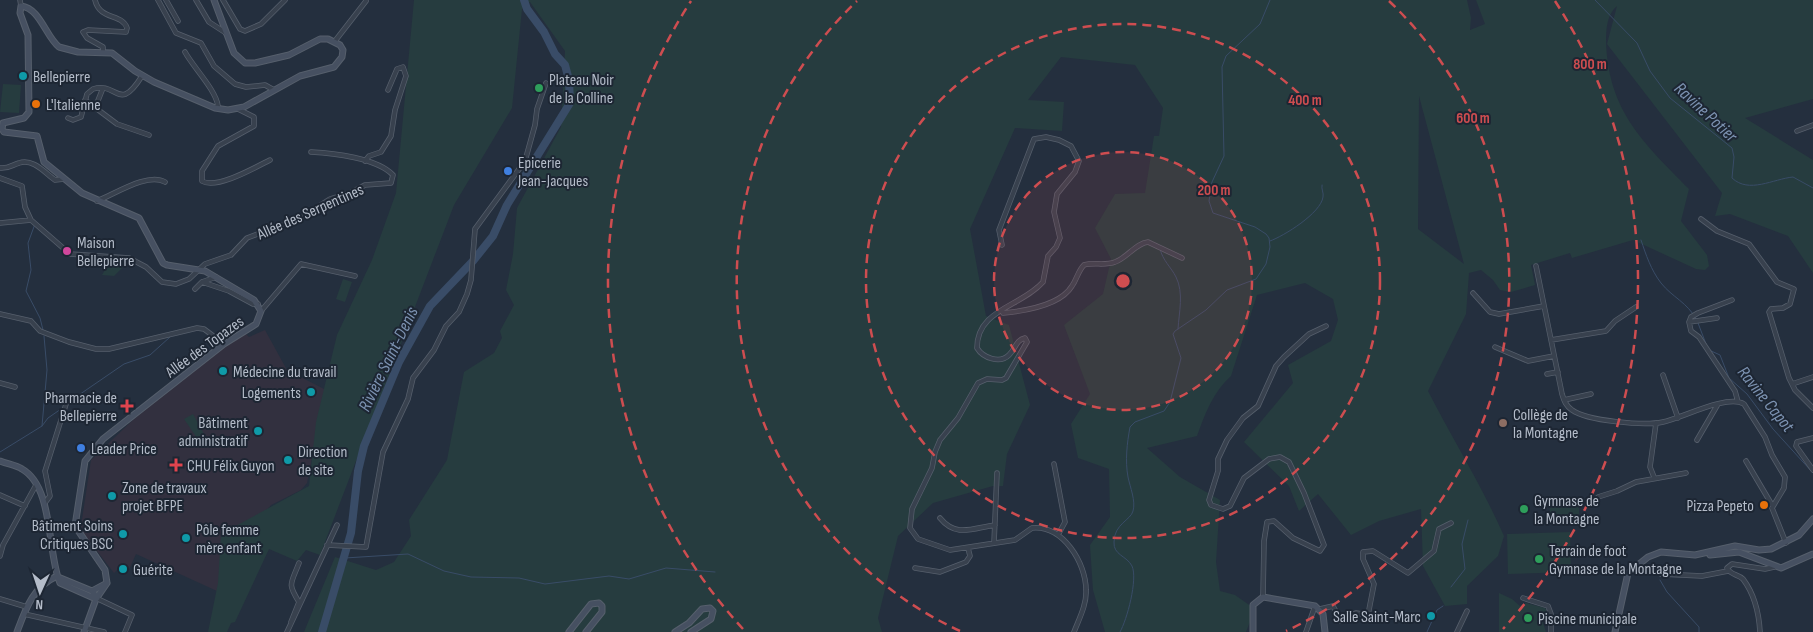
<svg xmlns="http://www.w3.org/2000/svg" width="1813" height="632" font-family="'Sofia Sans Condensed',sans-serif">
	<rect width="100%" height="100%" fill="#242f3e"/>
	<path fill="#32303f" d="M265 330 287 370 326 390 307 483 301 490 271 505 231 553 217 591 136 554 127 574 117 570 114 573 83 533 81 526 91 460 134 419 229 344 246 334 249 337Z"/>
	<path fill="#263c3f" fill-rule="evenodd" d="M414 0H1467L1471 18 1470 30 1485 24 1476 0H1813V99L1745 118 1813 160V273L1788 236 1730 214 1715 216 1722 193 1607 44 1617 6C1607 14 1606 29 1606 41 1608 111 1643 142 1689 189L1681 221 1707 255 1709 266 1705 270 1696 269 1633 240 1572 258 1570 253 1531 265 1535 285 1511 292 1500 290 1493 280 1481 270 1469 273 1466 314 1428 391C1453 440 1482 486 1504 536L1498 556 1467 586V604L1445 606 1423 566 1421 509 1379 521 1351 535 1318 494 1299 511 1289 486 1244 442 1293 383 1288 365 1331 341 1338 320 1333 299 1305 283 1257 295 1231 376C1213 392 1205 414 1197 436L1147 448 1180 477 1220 500 1216 562 1220 591 1235 595 1255 609 1246 632H1105L1093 590 1090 545 1110 517 1109 469 1078 458 1071 424 1090 394 1064 325 1103 294 1111 259 1095 228 1115 194 1145 193 1154 136H1159L1163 108 1135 65 1061 57 1028 100 1064 102 1062 131 1015 128 970 229 986 316 1009 325 1030 405 1007 454 1003 486H993L933 503 898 536 878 618 882 632H304L335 557 376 570 394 562 411 536 409 520 447 460 464 372 494 353 502 338 500 331 514 305 506 290 513 254 517 208 561 127 565 51 530 2 522 9 512 108 454 205 320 555 306 550 297 561 269 549 235 622 231 623 227 632H208L218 583 221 534 309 486 316 422 337 335 372 260 396 193ZM1419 96 1464 264 1418 229Z
		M3 84 21 85 19 113 0 112Z
		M115 263 125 265 114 276 102 275 105 270Z
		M343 279 352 282 345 302 336 299Z
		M193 414 204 434 197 438 184 419Z
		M1550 502H1579V518H1550Z
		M1570 532 1571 572 1508 574 1507 534Z
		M1499 593 1512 599 1520 606 1526 603 1545 608 1549 615 1548 625 1544 616 1541 617 1546 632H1499Z"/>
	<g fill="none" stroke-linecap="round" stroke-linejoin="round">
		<path stroke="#394c67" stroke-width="1" d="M1595 0 1637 43 1650 71 1670 98 1732 148 1734 157 1732 178C1749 194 1773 179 1793 177L1813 188
			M35 224 28 243 31 270 26 291 40 318 43 330
			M1641 240C1646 255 1651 270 1661 283 1672 297 1688 303 1696 319
			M1270 241C1284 236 1321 213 1323 197 1324 193 1321 189 1322 185
			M1160 249C1163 261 1171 267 1176 277 1184 293 1179 312 1178 329
			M1698 323 1706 344
			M1709 350 1720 355 1729 378 1747 394 1773 429 1813 473
			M73 399 124 364 150 355 170 337
			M42 426 47 370 44 336
			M0 452 42 426 48 418 61 409
			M345 558 408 554 444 571 471 577 519 578 545 584 609 576 629 579 666 568 715 572
			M1660 580 1667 592 1699 627V632
			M1451 587 1465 569 1462 544 1468 520
			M1120 632C1127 620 1138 579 1132 566 1127 556 1113 555 1114 542 1114 524 1131 520 1133 511 1136 501 1130 487 1128 477 1125 461 1127 443 1130 427L1135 422 1164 411 1170 402 1181 358 1173 334 1175 331 1206 310 1227 290 1256 279 1266 264 1270 247 1269 238 1266 234 1255 227 1213 213 1209 201 1212 182 1224 156 1222 67 1226 56 1260 24 1270 0
			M1427 632 1437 610 1443 606"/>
		<path stroke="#394c67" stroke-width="8" d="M322 632 351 533 358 471 364 446 399 362 430 306 473 261 493 236 507 205 570 103 569 80 565 65 555 54 544 32 527 9 524 0"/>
		<g stroke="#565f6c" stroke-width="5.5">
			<path id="street" d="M20 0 21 6
				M95 0C100 21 122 13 127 28L126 32 88 30 83 32 87 38 103 47V52
				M158 0 176 33 201 43 214 66 235 84 246 87 265 85 274 90
				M166 0 178 21
				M196 0 209 22 226 33
				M223 0 240 29 245 31 261 24 285 0
				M335 41 366 1
				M185 52C193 67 216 90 218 106L215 108
				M85 100 117 124 149 135
				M95 108 103 88
				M238 109 254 117V126L218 146 202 171V181C216 190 256 167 270 160
				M68 118 73 120 81 117 87 94 93 89C118 81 118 114 142 76
				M1797 131 1813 125
				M365 161 369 156 381 152 391 136 395 110 406 76 403 67 397 69 388 90
				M0 168C8 169 12 165 19 163 33 158 45 173 55 180L64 179
				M0 178 22 186 25 207 31 220 0 223
				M97 201C115 194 148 172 165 182
				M1701 219 1717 231 1749 244 1777 282 1794 289 1790 304 1783 308 1771 309 1769 312 1789 378 1795 390 1813 408
				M31 220 70 254 129 258 146 267 162 282 176 284 189 279 205 264 231 255 247 238 300 218 330 199 352 192 365 185 391 183 393 175C377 158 333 153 311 152
				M1002 245 999 230 1034 139 1046 137 1059 140 1071 146 1079 161 1075 172 1057 194 1054 212 1060 238 1056 247 1048 256 1043 282C1021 307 977 309 977 348 983 358 1000 364 1009 355 1016 348 1016 340 1025 338L1027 342 1006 378 1002 380 987 379 978 383 958 418 940 440 935 452 932 468 912 509 910 528 918 539 950 550 1015 540 1032 528C1063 525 1086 563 1086 590 1087 604 1079 619 1074 632
				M1536 266 1562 394C1564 401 1566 406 1572 410 1587 421 1644 426 1663 422 1682 418 1727 394 1744 404L1765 437 1772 455 1785 477 1784 488 1772 508 1786 543
				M202 282 229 291 253 304H258
				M195 289 202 282 216 277
				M1473 293 1490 312 1499 314 1544 306
				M1732 300 1698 313 1691 317 1689 322 1691 331 1699 337 1735 391 1738 402
				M261 311 301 264 355 276
				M1003 313C1024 311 1060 306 1072 286 1077 279 1078 271 1084 265 1094 262 1105 266 1115 262 1127 258 1136 243 1148 242L1182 258
				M0 314 31 321 40 331 69 342 96 349H109L197 328 204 329 224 344
				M1689 322 1717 318
				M1551 340 1606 331 1615 321 1636 307
				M1495 347 1528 361 1554 356
				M1547 374 1558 372
				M1663 375 1678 418
				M0 383 15 387
				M1792 384 1813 377
				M1564 400 1591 394
				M1813 438 1797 442 1796 446 1813 470
				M1697 440 1718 404
				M1746 461 1772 505
				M1054 464 1065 522 1058 535
				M1654 477 1650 467 1656 423
				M0 495 25 506
				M1598 497 1617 491 1636 482 1686 473
				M44 504 50 496 45 471 67 401
				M940 518C956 538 973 528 995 525
				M994 543 997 473
				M327 545 366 547 383 452 408 399 413 378 434 350 446 326 459 312 467 294 471 280 475 229 525 161 535 125 537 109 546 83
				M0 556 3 545 36 485
				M915 568 940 572 966 562 970 556 968 548
				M1661 574 1702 576 1728 571
				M1263 597 1264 541 1267 522 1274 521 1293 538 1320 551 1324 545 1304 493 1289 462 1280 457 1269 459 1244 478 1230 506 1223 509 1211 505 1209 500 1218 471V459L1227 440 1243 418 1258 406 1276 366 1284 357 1309 334 1326 326
				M96 598 132 615 125 632
				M1523 598 1548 606 1551 614V632
				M0 599 27 607
				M1320 609 1333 606 1341 621 1356 613 1368 615 1374 584 1363 559V552L1373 551 1408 573 1434 551 1439 529 1451 523
				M24 614 104 632
				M291 622 299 602C287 583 291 584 299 563
				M287 632 337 525
				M1306 632 1315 606
				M1457 632 1467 611
				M1760 632C1759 613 1755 595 1743 579 1738 574 1730 575 1727 568L1732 564 1765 569 1774 567"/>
		</g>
		<g stroke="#565f6c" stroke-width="7">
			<path id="secondary" d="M3 123 2 129 4 132 37 136 44 162 82 193 139 218 163 263 167 265 205 271 254 300 261 311 256 324 224 344 103 439 85 461 75 526 105 570 107 583 96 599 84 632
				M3 123 24 118 29 112 28 35 20 13 21 6C40 8 46 37 59 47L78 52 112 53 135 71 154 82 215 108 228 110 244 107 300 76 334 67 342 57 343 50 340 45 328 39H320L289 55 255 63H245L234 53 214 0
				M0 461C7 464 16 465 22 469 54 487 47 553 60 583L96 599
				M1710 555 1739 552 1781 568 1813 554
				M58 577 92 591 97 598
				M92 591 107 583
				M17 632C26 608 33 587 57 576
				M569 632 591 604 599 603 602 606V612L586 632
				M675 632 689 623 702 609 710 608 713 611 711 619 691 632
				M1253 632V605L1263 597 1315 606 1323 614 1325 632
				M1615 632 1628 573 1648 557 1661 552 1695 555 1735 546 1759 550 1771 549 1799 535 1813 519"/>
		</g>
		<use href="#street" stroke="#38414e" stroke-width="4"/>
		<use href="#secondary" stroke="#465061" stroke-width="5"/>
	</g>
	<circle cx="1123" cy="281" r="129" fill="#ce4d50" fill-opacity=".12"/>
	<g fill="none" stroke="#ce4d50" stroke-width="2.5" stroke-dasharray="9 6">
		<circle cx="1123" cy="281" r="129"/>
		<circle cx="1123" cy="281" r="257"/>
		<path d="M960 631A386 386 0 0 1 857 1M1389 1A386 386 0 0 1 1286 631"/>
		<path d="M743 629A515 515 0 0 1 691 1M1555 1A515 515 0 0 1 1503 629"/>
	</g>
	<g fill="#0f9aa8" stroke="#1d2633" stroke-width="2">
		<circle cx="23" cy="76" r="5"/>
		<circle cx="223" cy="371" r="5"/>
		<circle cx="311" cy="392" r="5"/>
		<circle cx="258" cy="431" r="5"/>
		<circle cx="288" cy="460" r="5"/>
		<circle cx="112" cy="496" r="5"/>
		<circle cx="123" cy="534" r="5"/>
		<circle cx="186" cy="538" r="5"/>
		<circle cx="123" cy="569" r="5"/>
		<circle cx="1431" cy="616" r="5"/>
	</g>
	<g fill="#2e9e5b" stroke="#1d2633" stroke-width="2">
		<circle cx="539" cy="88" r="5"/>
		<circle cx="1524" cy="509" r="5"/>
		<circle cx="1539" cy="559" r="5"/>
		<circle cx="1528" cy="618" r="5"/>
	</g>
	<g fill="#e8710a" stroke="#1d2633" stroke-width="2">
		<circle cx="36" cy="104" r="5"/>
		<circle cx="1764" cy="505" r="5"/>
	</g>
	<g fill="#3f7fe0" stroke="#1d2633" stroke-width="2">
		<circle cx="508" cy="171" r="5"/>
		<circle cx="81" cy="448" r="5"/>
	</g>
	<circle fill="#d1479c" stroke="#1d2633" stroke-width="2" cx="67" cy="251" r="5"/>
	<g fill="#e0444e" stroke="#1d2633" stroke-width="2">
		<path d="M124.5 398.5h5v5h5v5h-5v5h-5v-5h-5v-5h5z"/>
		<path d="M173.5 457.5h5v5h5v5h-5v5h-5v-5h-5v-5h5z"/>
	</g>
	<circle fill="#8d6e63" stroke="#1d2633" stroke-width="2" cx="1503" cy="423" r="5"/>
	<g text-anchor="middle" stroke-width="4" stroke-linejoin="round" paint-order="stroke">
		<g font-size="16" fill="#b4bcc9" stroke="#1d2633" text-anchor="start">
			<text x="33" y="82">Bellepierre</text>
			<text x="549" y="85">Plateau Noir<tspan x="549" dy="18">de la Colline</tspan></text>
			<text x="46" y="110">L'Italienne</text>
			<text x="518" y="168">Epicerie<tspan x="518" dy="18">Jean-Jacques</tspan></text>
			<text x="77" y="248">Maison<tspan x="77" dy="18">Bellepierre</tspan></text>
			<text x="233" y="377">Médecine du travail</text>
			<text x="301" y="398" text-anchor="end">Logements</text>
			<text x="117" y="403" text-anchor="end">Pharmacie de<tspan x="117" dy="18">Bellepierre</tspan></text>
			<text x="1513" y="420">Collège de<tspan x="1513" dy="18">la Montagne</tspan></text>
			<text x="248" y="428" text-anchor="end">Bâtiment<tspan x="248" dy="18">administratif</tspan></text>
			<text x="91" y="454">Leader Price</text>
			<text x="298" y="457">Direction<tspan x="298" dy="18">de site</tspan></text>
			<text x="187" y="471">CHU Félix Guyon</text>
			<text x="122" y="493">Zone de travaux<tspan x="122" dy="18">projet BFPE</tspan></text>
			<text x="1534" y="506">Gymnase de<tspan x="1534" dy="18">la Montagne</tspan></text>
			<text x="1754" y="511" text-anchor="end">Pizza Pepeto</text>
			<text x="113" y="531" text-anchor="end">Bâtiment Soins<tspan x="113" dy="18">Critiques BSC</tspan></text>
			<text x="196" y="535">Pôle femme<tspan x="196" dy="18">mère enfant</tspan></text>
			<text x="1549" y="556">Terrain de foot<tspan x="1549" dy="18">Gymnase de la Montagne</tspan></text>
			<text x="133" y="575">Guérite</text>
			<text x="1421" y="622" text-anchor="end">Salle Saint-Marc</text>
			<text x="1538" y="624">Piscine municipale</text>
		</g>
		<g font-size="16" fill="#b4bcc9" stroke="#1d2633">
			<text transform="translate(310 211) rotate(-24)" y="6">Allée des Serpentines</text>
			<text transform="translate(204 346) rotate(-36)" y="6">Allée des Topazes</text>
		</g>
		<g font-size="18" font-style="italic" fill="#7c92b1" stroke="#1d2633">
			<text transform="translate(1706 112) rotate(43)" y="6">Ravine Potier</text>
			<text transform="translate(388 359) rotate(-64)" y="6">Rivière Saint-Denis</text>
			<text transform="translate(1766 399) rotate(51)" y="6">Ravine Capot</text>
		</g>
	</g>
	<circle cx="1123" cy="281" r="8" fill="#ce4d50" stroke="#1d2633" stroke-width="2.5"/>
	<g font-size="15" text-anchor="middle" font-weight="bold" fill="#ce4d50" stroke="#1d2633" stroke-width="4" stroke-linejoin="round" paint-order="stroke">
		<text x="1590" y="69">800 m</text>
		<text x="1305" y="105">400 m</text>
		<text x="1473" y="123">600 m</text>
		<text x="1214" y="195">200 m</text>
	</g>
	<g transform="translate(40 592) rotate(183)" stroke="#1d2633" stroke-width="4" paint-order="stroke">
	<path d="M0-4L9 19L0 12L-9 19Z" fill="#b4bcc9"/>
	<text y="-8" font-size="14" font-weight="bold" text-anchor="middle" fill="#b4bcc9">N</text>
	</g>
</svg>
